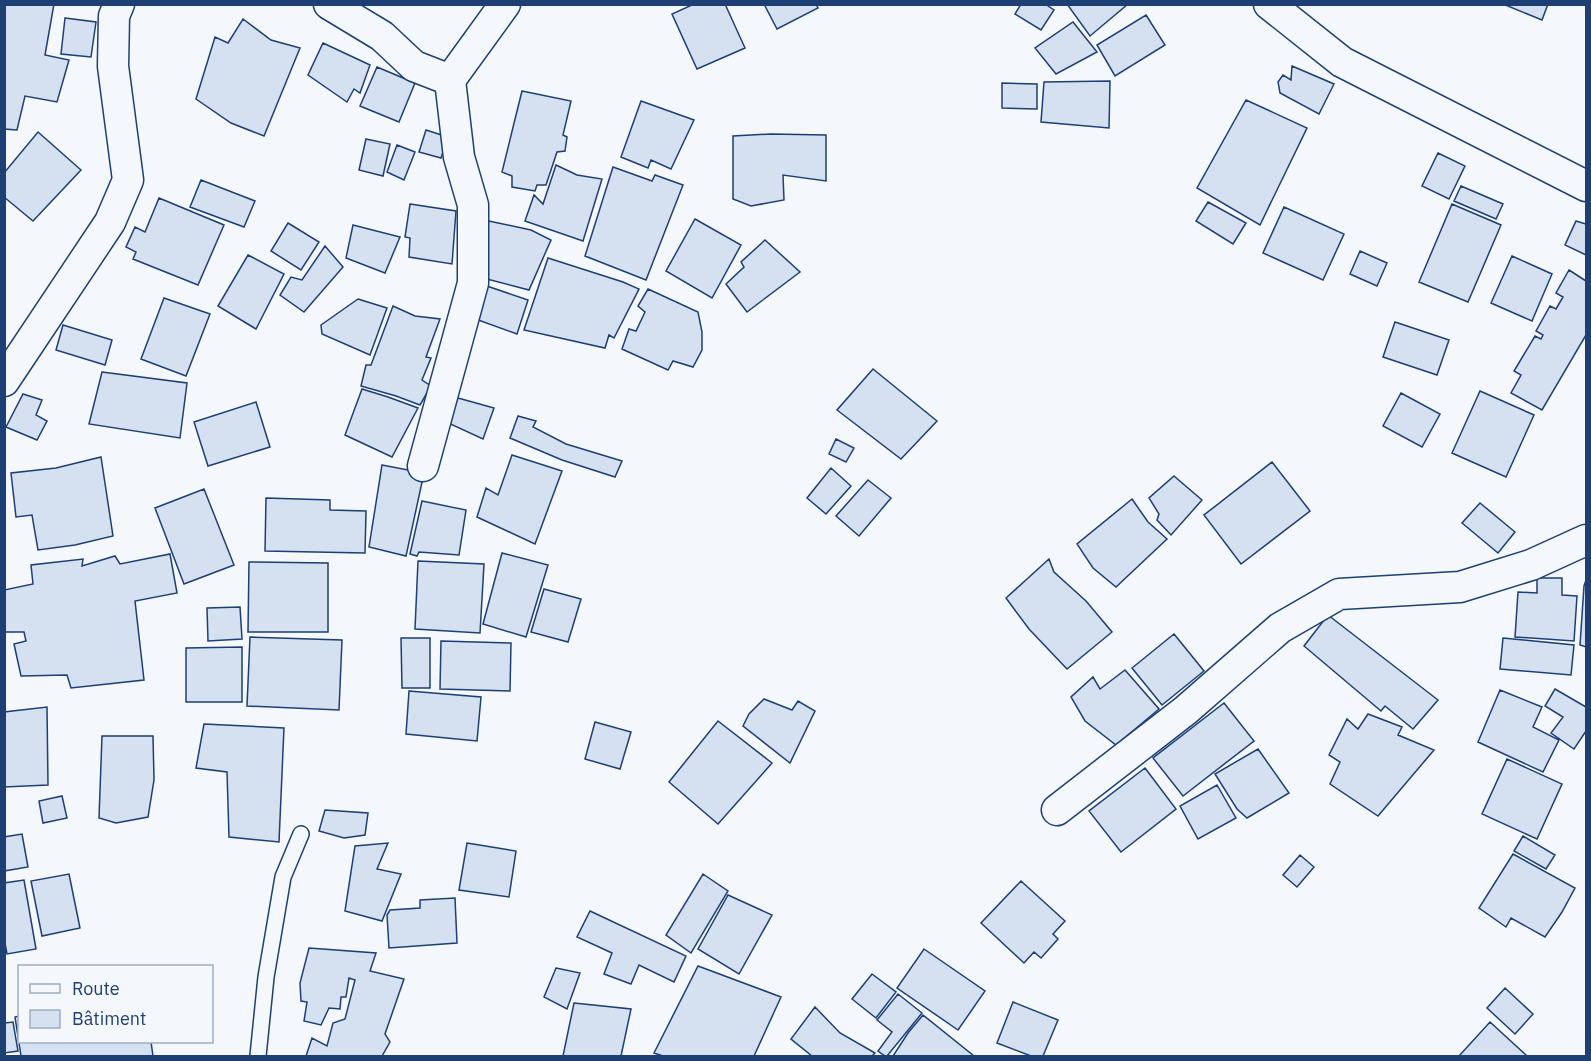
<svg xmlns="http://www.w3.org/2000/svg" width="1591" height="1061" font-family="'IBM Plex Sans',sans-serif">
	<rect width="100%" height="100%" fill="#f4f7fb"/>
	<path fill="#d5e0f0" stroke="#1d3f73" stroke-width="1.5" d="M4 4H54L45 55 69 60 57 102 25 96 17 130 4 129Z
		M694 4H725L745 48 697 69 672 14Z
		M764 4H816L818 8 777 29Z
		M1021 4H1045L1054 10 1041 30 1015 14Z
		M1067 4H1128L1090 36Z
		M1503 4H1548L1542 20Z
		M1146 15 1165 45 1115 76 1097 45Z
		M65 18 96 22 91 57 61 54Z
		M243 19 271 40 300 48 264 136 231 123 196 99 215 37 228 43Z
		M1073 22 1097 52 1056 74 1035 48Z
		M323 43 370 65 360 93 354 89 347 102 308 75Z
		M1292 66 1334 84 1319 114 1280 93 1278 82 1283 75 1291 80Z
		M377 67 415 83 399 122 360 106Z
		M1110 81 1109 128 1041 122 1044 82Z
		M1002 83 1037 84V109L1002 108Z
		M522 91 571 101 563 135 567 137 565 151 557 152 546 185H537L535 191 512 187V176L502 172Z
		M1246 100 1307 128 1260 225 1197 188Z
		M641 101 694 120 671 169 651 160 648 168 621 157Z
		M426 130 448 137 441 158 419 152Z
		M38 132 81 170 33 221 4 197V173Z
		M771 134 826 135V181L783 175 784 200 751 206 733 199V136Z
		M366 139 390 144 383 176 359 170Z
		M397 145 415 152 404 180 387 172Z
		M1438 153 1465 166 1449 199 1422 186Z
		M556 165 577 175 602 179 583 241 525 221 534 195 543 204Z
		M613 167 652 181 655 175 683 185 646 280 585 256Z
		M201 180 255 201 244 227 190 207Z
		M1461 186 1503 204 1496 219 1454 201Z
		M159 198 224 225 198 285 133 259 136 252 126 247 135 227 145 232Z
		M1208 202 1246 223 1233 244 1196 221Z
		M410 204 456 211 452 264 409 257 410 238 405 237Z
		M1452 204 1501 225 1468 302 1419 282Z
		M1284 207 1344 234 1323 280 1263 253Z
		M695 219 741 245 712 298 666 271Z
		M484 220 531 230 551 240 529 290 479 277Z
		M1576 221 1586 224V255L1565 245Z
		M288 223 319 242 301 270 271 251Z
		M353 225 400 237 385 273 346 258Z
		M765 240 800 272 747 312 726 284 744 267 741 262Z
		M325 246 343 267 304 312 280 295 291 277 302 280Z
		M1360 251 1387 263 1377 286 1350 274Z
		M248 255 284 274 256 329 218 306Z
		M1512 256 1552 274 1532 321 1491 303Z
		M548 258 623 282 639 289 614 338 609 335 605 348 524 330Z
		M1569 270 1586 281V335L1542 410 1511 393 1521 375 1514 371 1535 336 1541 339 1543 335 1536 331 1550 306 1556 309 1563 297 1556 293Z
		M478 283 528 300 517 334 470 317Z
		M648 289 698 312 702 332V350L693 367 673 361 668 370 622 349 629 329 636 331 645 312 638 306Z
		M164 298 210 314 186 376 141 359Z
		M358 299 387 308 370 355 322 334 321 325Z
		M393 306 415 316 440 319 426 357 431 358 422 380 431 386 420 405 396 396 361 386 366 365H371Z
		M1395 322 1449 340 1437 375 1383 357Z
		M63 325 112 340 105 365 56 350Z
		M873 369 937 421 901 459 837 410Z
		M102 372 187 383 180 438 89 424Z
		M362 389 388 397 418 408 392 457 345 435Z
		M1480 391 1534 415 1506 477 1452 453Z
		M1401 393 1440 414 1422 447 1383 426Z
		M23 394 42 400 36 415 47 421 37 440 6 427Z
		M458 398 494 408 483 439 446 422Z
		M256 402 270 447 208 466 194 422Z
		M518 416 536 421 533 427 566 444 622 461 615 477 562 460 510 438Z
		M836 439 854 448 846 462 829 454Z
		M512 455 562 471 535 544 477 517 486 488 498 495Z
		M101 457 113 536 75 545 38 550 32 515 16 517 11 473 56 468Z
		M1272 462 1310 511 1241 564 1204 515Z
		M382 465 424 473 406 556 369 547Z
		M831 468 851 486 826 514 807 498Z
		M1174 476 1202 500 1171 535 1157 520 1159 514 1149 498Z
		M868 480 891 498 859 536 836 516Z
		M204 489 234 565 184 584 155 508Z
		M266 498 330 500V510L366 511 365 553 265 551Z
		M1132 499 1148 522 1167 539 1116 587 1093 568 1077 544Z
		M422 501 466 510 459 555 419 552 417 556 410 554Z
		M1480 503 1515 532 1498 553 1462 523Z
		M502 553 548 565 526 637 483 624Z
		M170 554 177 593 135 601 144 680 71 688 67 675 21 676 14 644 26 641 24 632H5L4 590 33 584 31 565 83 559 82 566 115 556 120 564Z
		M1049 559 1054 572 1086 601 1112 632 1067 669 1029 629 1006 598Z
		M418 561 484 564 480 633 415 629Z
		M249 562 328 563V632H248Z
		M1537 578H1562V595L1577 596 1574 641 1515 637 1518 592 1537 593Z
		M1586 580V647L1580 645 1584 586Z
		M544 589 581 599 568 642 531 632Z
		M240 607 242 639 208 641 207 608Z
		M1328 615 1438 700 1413 729 1385 706 1381 711 1304 646Z
		M1174 634 1204 671 1162 705 1132 668Z
		M250 637 342 640 339 710 247 706Z
		M401 638H430V688H402Z
		M1503 638 1574 645 1571 675 1500 669Z
		M441 641 511 643 510 691 440 689Z
		M242 647V702H186V648Z
		M1125 670 1159 709 1116 745 1085 721 1071 697 1093 677 1100 689Z
		M1555 689 1586 707V731L1574 749 1551 733 1563 717 1545 706Z
		M1500 690 1542 707 1533 727 1559 740 1543 772 1478 742Z
		M409 691 481 697 477 741 406 734Z
		M764 699 792 710 798 701 815 711 790 763 743 726 749 714Z
		M1224 703 1254 741 1183 796 1153 758Z
		M47 707 48 785 4 787V712Z
		M1368 714 1402 727 1398 735 1434 750 1378 816 1330 784 1340 762 1329 755 1347 719 1358 729Z
		M718 721 772 763 718 824 669 782Z
		M595 722 631 732 620 769 585 759Z
		M204 724 284 728 279 842 229 837 227 772 196 768Z
		M102 736H153L154 780 148 817 116 823 99 818Z
		M1258 749 1289 793 1247 818 1237 809 1215 774Z
		M1507 759 1562 784 1537 839 1482 814Z
		M1145 768 1176 809 1121 852 1089 811Z
		M1217 785 1236 818 1198 839 1180 806Z
		M62 796 67 818 43 823 39 801Z
		M325 810 368 813 365 835 344 838 319 831Z
		M22 834 28 867 4 871V837Z
		M1523 836 1555 855 1546 869 1514 851Z
		M388 843 377 869 401 874 382 921 345 911 355 846Z
		M467 843 516 851 509 897 459 890Z
		M1513 854 1575 888 1562 912 1545 937 1511 918 1506 927 1479 908Z
		M1300 855 1314 867 1297 887 1283 875Z
		M69 874 80 928 42 936 31 881Z
		M703 874 728 891 691 953 666 935Z
		M24 880 36 949 7 954 4 938V883Z
		M1021 881 1065 921 1053 934 1058 939 1041 958 1034 952 1024 963 981 923Z
		M728 895 772 915 739 974 698 949Z
		M455 898 457 943 389 948 387 915 390 910 420 908V900Z
		M590 911 686 956 674 982 639 965 631 984 604 974 612 953 577 937Z
		M309 948 376 953 370 971 404 979 385 1034 390 1042 382 1056H306L312 1038 327 1046 333 1023 345 1019 355 980 349 978 346 997H341L340 1009 329 1008 321 1025 304 1021 307 1002 301 1001 300 983Z
		M924 949 985 991 958 1030 897 988Z
		M698 966 781 997 754 1056H663L654 1053Z
		M556 968 580 973 567 1009 544 997Z
		M872 974 896 992 876 1018 852 999Z
		M1505 988 1533 1014 1515 1034 1487 1008Z
		M898 994 922 1013 887 1056H885L878 1051 892 1032 877 1020Z
		M1013 1002 1058 1020 1043 1056H1031L997 1043Z
		M574 1003 631 1009 621 1056H563Z
		M815 1007 840 1033 875 1053 872 1056H812L791 1039Z
		M4 1015 5 1023 13 1022 18 1051 4 1053Z
		M923 1015 974 1056H893L908 1033Z
		M20 1016V1042H151L153 1056H21L15 1017Z
		M1490 1022 1527 1056H1459Z"/>
	<g fill="none" stroke-linecap="round" stroke-linejoin="round">
		<g stroke="#1d3f73" stroke-width="18">
			<path id="lane" d="M258 1056 266 977 283 877 301 834"/>
		</g>
		<g stroke="#1d3f73" stroke-width="33">
			<path id="street" d="M329 4 382 36 414 66 450 80 459 157 473 205V283L423 466
				M1269 4 1342 62 1586 186
				M450 80 505 4
				M4 381 110 222 128 180 113 66 114 16 119 4
				M1057 810 1186 710 1280 628 1339 594 1460 587 1531 565 1586 540"/>
		</g>
		<use href="#lane" stroke="#f4f7fb" stroke-width="15"/>
		<use href="#street" stroke="#f4f7fb" stroke-width="30"/>
	</g>
	<rect width="1591" height="1061" fill="none" stroke="#1d3f73" stroke-width="12"/>
	<rect x="18" y="965" width="195" height="78" fill="#f4f7fb" stroke="#9eadc5" stroke-width="1.5"/>
	<rect x="30" y="984" width="30" height="9" fill="#f4f7fb" stroke="#9eadc5" stroke-width="1.5"/>
	<text x="72" y="995" font-size="18" fill="#1d3f73">Route</text>
	<rect x="30" y="1010" width="30" height="18" fill="#d5e0f0" stroke="#9eadc5" stroke-width="1.5"/>
	<text x="72" y="1025" font-size="18" fill="#1d3f73">Bâtiment</text>
</svg>
